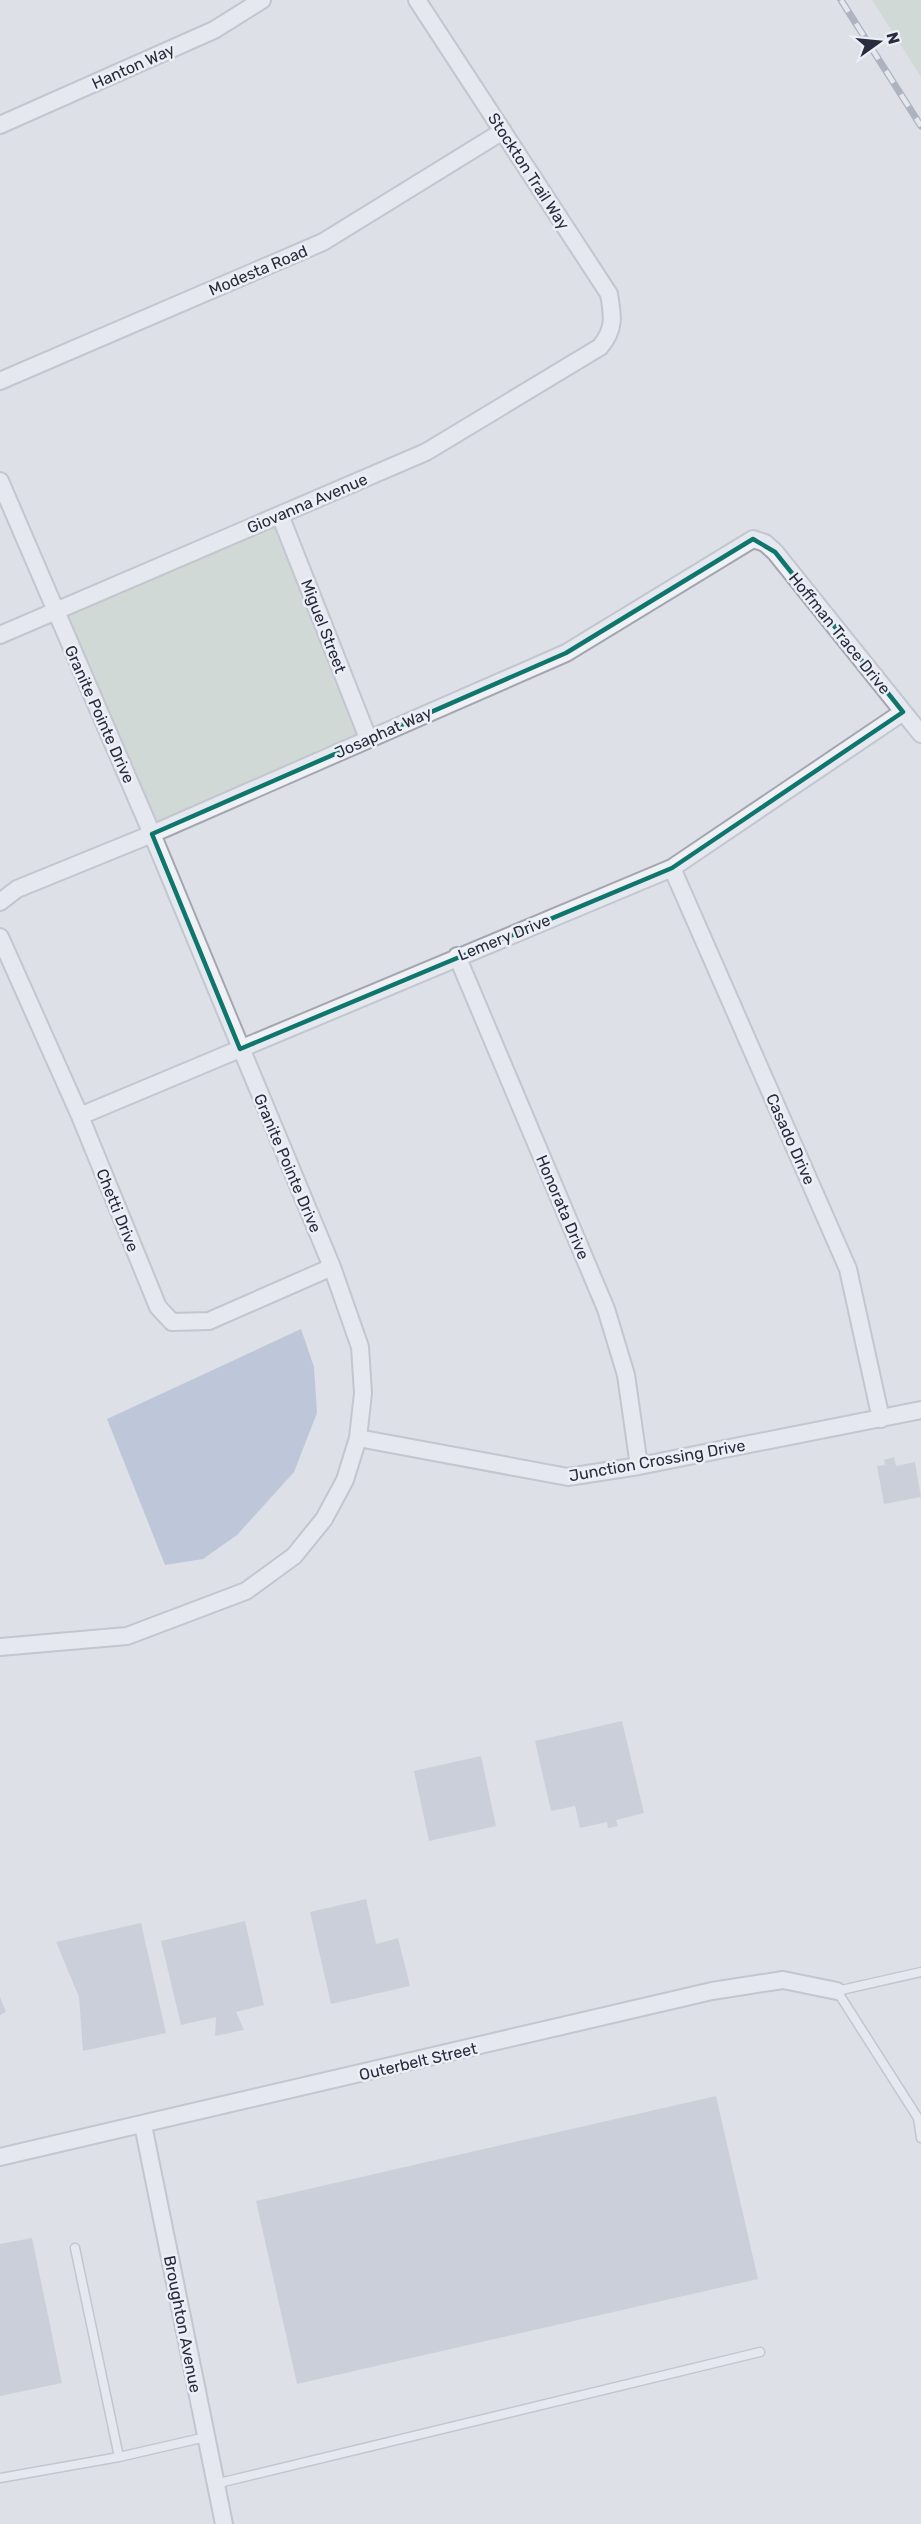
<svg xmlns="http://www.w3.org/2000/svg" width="921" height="2524" font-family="Rubik,sans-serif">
	<rect width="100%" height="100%" fill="#dde0e7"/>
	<path fill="#c1d1be" d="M872 0H921V77Z
		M280 515 368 738 152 834 55 611Z"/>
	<path fill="#97a9c8" d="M301 1329 314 1367 317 1413 294 1472 237 1535 203 1559 165 1565 107 1419Z"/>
	<path fill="#b7bbc7" d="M894 1457 896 1466 915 1462 921 1497 884 1504 877 1466 885 1465 884 1460Z
		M622 1721 644 1813 616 1820 618 1826 608 1828 607 1822 580 1828 575 1806 551 1811 535 1741Z
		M481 1756 496 1826 429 1841 414 1771Z
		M366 1899 376 1944 398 1938 410 1986 331 2004 310 1912Z
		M245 1921 264 2005 236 2012 244 2030 215 2036 216 2017 181 2025 161 1941Z
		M141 1923 166 2033 83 2051 79 1997 56 1942Z
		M0 1997 6 2012 0 2015Z
		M716 2096 758 2279 297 2384 256 2201Z
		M32 2238 62 2383 0 2396V2244Z"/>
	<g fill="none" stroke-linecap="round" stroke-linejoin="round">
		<g stroke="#a3a6b1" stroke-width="11">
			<path id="service" d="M921 1972 837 1991 918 2118 921 2138
				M75 2248 119 2457
				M0 2478 119 2457 206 2437
				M215 2484 760 2352"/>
		</g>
		<g stroke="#a3a6b1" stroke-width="20">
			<path id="minor" d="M0 125 214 30 262 0
				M0 381 323 242 503 131
				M0 481 152 834 332 1267 360 1347 363 1393 358 1438 345 1480 324 1519 294 1556 246 1591 127 1636 0 1647
				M280 515 368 738
				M0 635 426 452 600 347C615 329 613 317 609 294L417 0
				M672 868 848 1269 881 1419
				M0 902 17 889 152 834 566 653 753 539 765 543 775 552 921 734
				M0 937 80 1116 158 1307 172 1322 209 1321 332 1267
				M457 956 606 1309 626 1375 639 1466
				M80 1116 672 868 903 712
				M358 1438 568 1477 639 1466 921 1410
				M143 2125 224 2524
				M0 2157 712 1991 783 1980 837 1991"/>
		</g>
		<use href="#service" stroke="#f0f1f5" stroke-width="8"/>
		<use href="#minor" stroke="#f0f1f5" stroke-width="16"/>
		<g stroke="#777d91" stroke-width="7">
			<path id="rail" d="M841 0 921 126"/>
		</g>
		<use href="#rail" stroke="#eceff5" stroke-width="4.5" stroke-dasharray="14" stroke-linecap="butt"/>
	</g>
	<path d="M0 0H921V2524H0ZM753 539 775 552 903 712 672 868 240 1049 152 834 566 653Z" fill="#dde0e7" fill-opacity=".55" fill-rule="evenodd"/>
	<path fill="none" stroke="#0f766e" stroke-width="4.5" stroke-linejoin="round" d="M753 539 775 552 903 712 672 868 240 1049 152 834 566 653Z"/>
	<g text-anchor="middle" stroke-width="5" stroke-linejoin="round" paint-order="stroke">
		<g font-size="16" fill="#272c3e" stroke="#eceff5">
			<text transform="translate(133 66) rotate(-24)" y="6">Hanton Way</text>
			<text transform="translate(529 171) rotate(57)" y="6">Stockton Trail Way</text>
			<text transform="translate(258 270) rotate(-23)" y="6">Modesta Road</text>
			<text transform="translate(307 503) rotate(-23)" y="6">Giovanna Avenue</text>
			<text transform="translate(324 626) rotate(69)" y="6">Miguel Street</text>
			<text transform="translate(840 633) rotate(51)" y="6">Hoffman Trace Drive</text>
			<text transform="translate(100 714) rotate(66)" y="6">Granite Pointe Drive</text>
			<text transform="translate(383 732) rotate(-24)" y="6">Josaphat Way</text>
			<text transform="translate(504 937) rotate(-22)" y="6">Lemery Drive</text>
			<text transform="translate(791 1139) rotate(66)" y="6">Casado Drive</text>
			<text transform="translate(288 1163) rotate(67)" y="6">Granite Pointe Drive</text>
			<text transform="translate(563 1207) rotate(67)" y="6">Honorata Drive</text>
			<text transform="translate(118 1210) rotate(68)" y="6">Chetti Drive</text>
			<text transform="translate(657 1460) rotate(-10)" y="6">Junction Crossing Drive</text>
			<text transform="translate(418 2061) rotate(-13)" y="6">Outerbelt Street</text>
			<text transform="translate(183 2324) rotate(79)" y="6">Broughton Avenue</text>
		</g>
	</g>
	<g transform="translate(879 42) rotate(75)" stroke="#eceff5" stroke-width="4.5" paint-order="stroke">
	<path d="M0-4.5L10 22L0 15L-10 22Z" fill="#272c3e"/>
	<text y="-9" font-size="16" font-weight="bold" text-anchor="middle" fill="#272c3e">N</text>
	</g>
</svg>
